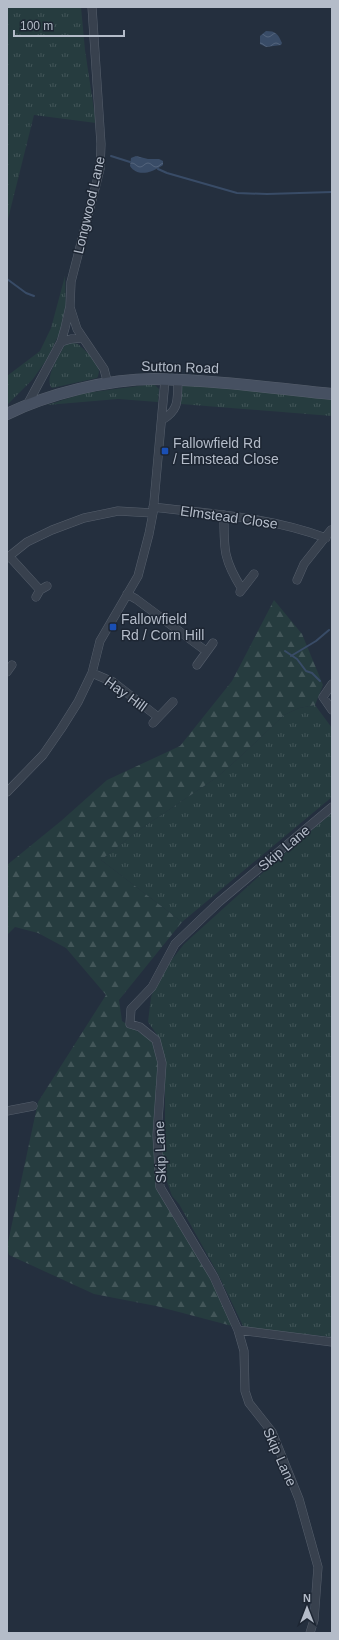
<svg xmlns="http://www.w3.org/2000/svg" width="339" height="1640" font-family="Arial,sans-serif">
	<defs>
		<pattern id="grass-tufts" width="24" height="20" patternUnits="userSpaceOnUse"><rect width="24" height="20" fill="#263c3f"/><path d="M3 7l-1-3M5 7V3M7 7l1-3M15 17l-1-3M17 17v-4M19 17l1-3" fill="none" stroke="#435659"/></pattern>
		<pattern id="forest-firs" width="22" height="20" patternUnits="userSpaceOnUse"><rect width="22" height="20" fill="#263c3f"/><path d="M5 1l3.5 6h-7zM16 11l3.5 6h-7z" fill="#435659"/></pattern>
		<pattern id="water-waves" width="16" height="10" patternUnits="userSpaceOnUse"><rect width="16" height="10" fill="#394c67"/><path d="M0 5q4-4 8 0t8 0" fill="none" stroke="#53647b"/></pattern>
	</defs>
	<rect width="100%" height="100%" fill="#242f3e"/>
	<path fill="url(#grass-tufts)" d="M7 7H81L85 50 96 123 34 115 7 223Z
		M65 276 66 312 60 332 47 359 33 379 7 405V376L40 351 51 328Z
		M68 343H74L78 344C86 352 105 365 97 378L52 388C43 379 60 355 65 345Z
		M154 384 159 389 158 402 118 399 47 405 85 393Z
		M183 385 332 398V416L181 404V390Z
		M315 705 332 728V797L182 922 101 860 136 832 216 778 240 757 284 715 299 708Z
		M332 813V1337L244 1328 218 1274 179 1204 172 1196 159 1159 165 1136V1066L160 1039 148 1022 151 997 160 975 184 944 278 859Z"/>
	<path fill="url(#forest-firs)" d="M274 600 302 634 323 685 315 705 299 708 284 715 240 757 216 778 136 832 101 860 182 922 119 1000 122 1021 152 1041 158 1064 157 1184 211 1278 232 1326 156 1306 94 1294 9 1255 7 1247 38 1102 106 995 66 948 38 933 15 927 7 935V865L61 821 107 780 180 746 232 681Z"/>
	<path fill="url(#water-waves)" d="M266 31C276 31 278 34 282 43L281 45 266 47 260 44V36Z
		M136 156 148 159H159L163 161V165C153 172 138 178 130 166L131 158Z"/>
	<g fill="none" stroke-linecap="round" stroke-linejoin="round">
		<path stroke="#394c67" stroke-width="2" d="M111 156 130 162
			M158 169 167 173 237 193 267 194 332 192
			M7 279 26 293 34 296
			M285 651 297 659 306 671 312 673 320 681
			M291 656 316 641 329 630"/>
		<g stroke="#565f6c" stroke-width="9">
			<path id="street" d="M70 307 77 329 104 369 108 384
				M61 342 71 339 82 338
				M27 405 61 342 65 328 70 306 71 282 100 169 101 144 92 7
				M162 420C180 409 177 400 178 381
				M153 507C212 514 270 517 326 538
				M224 515C224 549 223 559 242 589
				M9 556 40 590
				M7 558 27 542 52 530 84 518 118 511 153 513
				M297 580 304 564 331 530
				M240 592 254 574
				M127 594 136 599 206 651
				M36 597 40 590 47 586
				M197 665 213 643
				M7 672 12 665
				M92 673 113 682 158 717
				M332 684 323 697 332 710
				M153 723 173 702
				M7 792 43 755 61 729 78 702 92 673 100 641 138 576 149 534 153 513 165 380
				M7 1111 33 1106
				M238 1330 332 1342
				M310 1633 314 1620 318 1567 299 1499 272 1432 249 1403 245 1391 244 1351 238 1330 214 1277 160 1187 157 1135 162 1063 156 1040 140 1027 130 1024 131 1009 152 987 175 944 219 902 332 807"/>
		</g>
		<g stroke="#565f6c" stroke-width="12">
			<path id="secondary" d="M7 414C48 394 108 379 154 379 213 380 273 388 332 394"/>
		</g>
		<use href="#street" stroke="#38414e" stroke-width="8"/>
		<use href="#secondary" stroke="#465061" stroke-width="11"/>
	</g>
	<g fill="#1a4fb4" stroke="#1d2633" stroke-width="1.5">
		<rect x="161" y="447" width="8" height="8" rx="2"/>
		<rect x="109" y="623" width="8" height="8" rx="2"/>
	</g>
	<g text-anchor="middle" stroke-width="3" stroke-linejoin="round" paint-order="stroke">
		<g font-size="14" fill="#b4bcc9" stroke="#1d2633">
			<text transform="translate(89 205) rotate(-77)" y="5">Longwood Lane</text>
			<text transform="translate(180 367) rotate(2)" y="5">Sutton Road</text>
			<text transform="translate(229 517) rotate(8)" y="5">Elmstead Close</text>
			<text transform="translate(126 694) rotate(36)" y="5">Hay Hill</text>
			<text transform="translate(284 848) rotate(-40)" y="5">Skip Lane</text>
			<text transform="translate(160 1152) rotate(-92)" y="5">Skip Lane</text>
			<text transform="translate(280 1457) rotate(66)" y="5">Skip Lane</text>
		</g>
		<g font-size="14" fill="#b4bcc9" stroke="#1d2633" text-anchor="start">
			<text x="173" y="448">Fallowfield Rd<tspan x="173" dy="16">/ Elmstead Close</tspan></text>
			<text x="121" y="624">Fallowfield<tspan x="121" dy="16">Rd / Corn Hill</tspan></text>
		</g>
	</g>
	<rect width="339" height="1640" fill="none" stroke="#b4bcc9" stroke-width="16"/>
	<g transform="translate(307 1608)" stroke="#1d2633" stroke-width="3" paint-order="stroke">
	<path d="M0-3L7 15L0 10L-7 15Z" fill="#b4bcc9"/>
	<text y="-6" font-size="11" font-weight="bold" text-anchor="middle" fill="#b4bcc9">N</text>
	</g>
	<path d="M14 30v6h110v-6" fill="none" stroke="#b4bcc9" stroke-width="2"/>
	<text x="20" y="30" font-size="12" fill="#b4bcc9" stroke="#1d2633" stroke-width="3" paint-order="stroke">100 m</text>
</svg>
